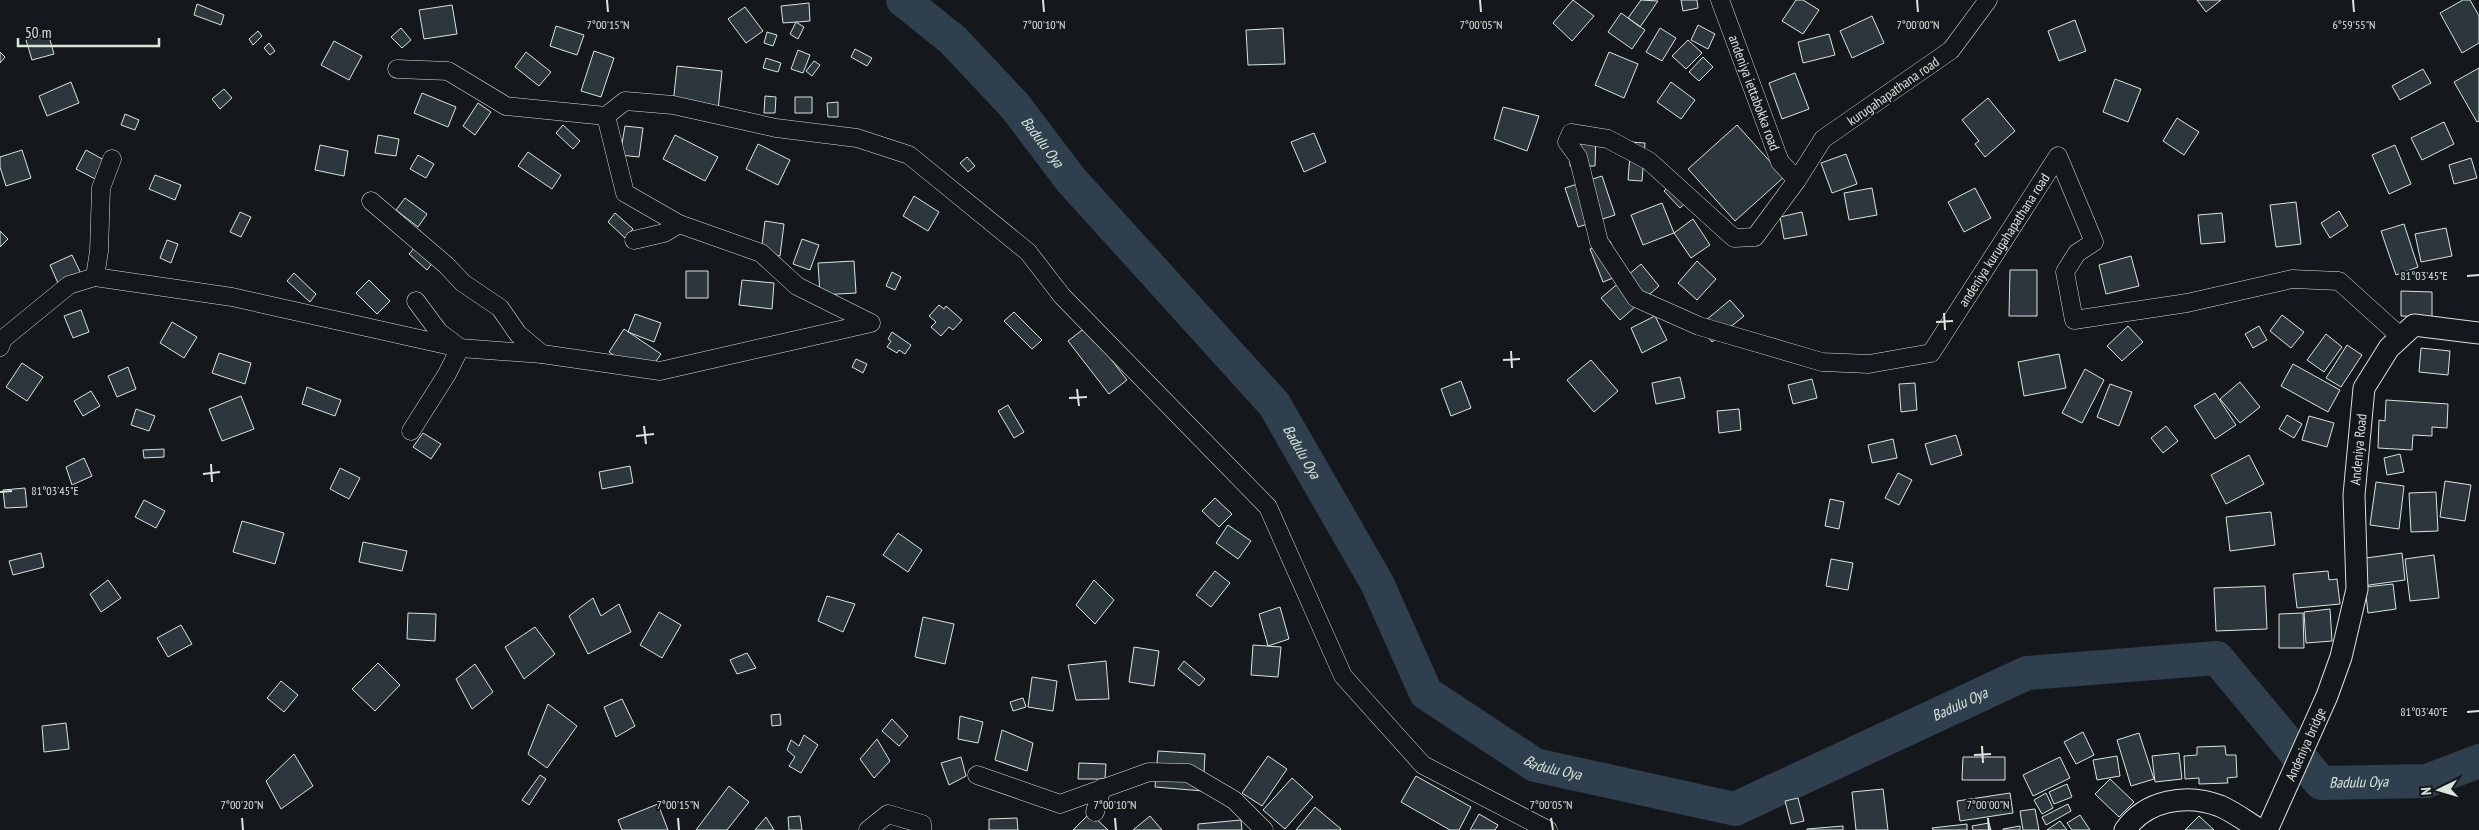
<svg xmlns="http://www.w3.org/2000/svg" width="2479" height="830" font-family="'PT Sans Narrow',sans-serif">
	<rect width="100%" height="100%" fill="#14181c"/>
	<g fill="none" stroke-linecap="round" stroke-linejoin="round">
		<path stroke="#2f3f4d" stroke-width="34" id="s1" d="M903 0 953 40 1015 106 1071 180 1274 404 1377 583 1426 693 1535 765 1735 809 2027 673 2217 658 2321 783 2427 781 2479 761"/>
	</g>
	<path fill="#2c363c" stroke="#d8e6dc" d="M1573 0 1594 16 1572 41 1553 23Z
		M1641 0 1658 1 1640 27 1628 18Z
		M1681 0H1697L1698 8 1683 11Z
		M1796 0H1803L1819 10 1803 34 1782 21Z
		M2197 0H2221L2206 12Z
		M2463 0H2470L2479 16V43L2462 53 2440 13Z
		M809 3 810 21 783 23 781 6Z
		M197 4 224 15 221 25 194 15Z
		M452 5 457 34 424 39 419 10Z
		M745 7 763 31 746 43 728 19Z
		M1621 13 1645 30 1632 49 1608 32Z
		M1872 16 1884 43 1852 58 1840 31Z
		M2075 20 2086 51 2059 61 2048 31Z
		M796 22 804 27 798 39 790 34Z
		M1698 25 1715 34 1708 49 1691 40Z
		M556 26 584 35 577 55 550 46Z
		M401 28 411 40 402 48 391 37Z
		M1283 28 1285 64 1248 65 1246 30Z
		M1660 28 1676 38 1662 61 1646 52Z
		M258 31 262 36 253 45 249 39Z
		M767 32 777 35 773 46 764 43Z
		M48 33 54 54 32 60 26 40Z
		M1829 34 1835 55 1803 63 1798 42Z
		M1688 40 1702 53 1686 69 1672 56Z
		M334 41 362 56 349 80 321 65Z
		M269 43 275 51 270 55 264 48Z
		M855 49 872 58 867 66 851 57Z
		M798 50 810 55 803 73 791 69Z
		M594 51 614 58 601 97 581 91Z
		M0 52 5 57 0 63Z
		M526 52 551 72 539 86 515 67Z
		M1609 52 1638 64 1624 98 1595 85Z
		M1703 57 1713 67 1699 81 1689 72Z
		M766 58 781 63 778 72 763 68Z
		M814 61 820 65 812 76 806 71Z
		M677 66 722 71 718 110 673 105Z
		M2479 68V121L2477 122 2454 82Z
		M2423 69 2431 83 2400 100 2392 86Z
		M1795 73 1809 109 1782 119 1769 83Z
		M2115 79 2141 89 2128 122 2103 112Z
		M71 82 79 103 47 116 39 96Z
		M1671 82 1695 100 1681 119 1657 102Z
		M224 89 232 98 220 109 212 99Z
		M422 93 456 107 448 127 414 113Z
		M765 96 776 97 775 113H764Z
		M795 97H812V113H795Z
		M1988 98 2015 131 1985 157 1975 144 1979 141 1962 120Z
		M838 102V117H828L827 103Z
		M478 103 491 112 475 135 463 126Z
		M1503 107 1539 116 1527 151 1494 139Z
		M125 114 139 120 135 130 121 125Z
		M2177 118 2199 132 2184 155 2163 141Z
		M2444 122 2454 144 2422 160 2411 138Z
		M563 125 580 141 573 149 556 133Z
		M1737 125 1784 177 1735 221 1688 169Z
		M625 126 643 128 639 157 620 155Z
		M1314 133 1326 162 1304 172 1291 142Z
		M1571 133H1596L1595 166H1570Z
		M378 135 399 139 396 156 375 153Z
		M675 135 718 157 705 181 663 159Z
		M1631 142 1645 143 1642 181 1628 180Z
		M758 144 790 160 778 185 746 169Z
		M320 145 348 151 344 176 315 170Z
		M2395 145 2411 184 2389 194 2372 155Z
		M22 150 31 178 6 186 0 167V157Z
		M86 150 113 165 103 183 76 169Z
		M528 152 561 175 552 189 518 166Z
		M1846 154 1857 184 1832 193 1821 163Z
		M418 155 434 164 426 178 410 169Z
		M967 157 975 166 968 172 960 163Z
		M2471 158 2477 178 2454 184 2449 165Z
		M155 175 181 185 175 200 149 189Z
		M1602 176 1615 215 1578 227 1565 188Z
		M1678 178 1694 195 1680 208 1664 191Z
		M1872 188 1877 215 1849 220 1844 193Z
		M1975 188 1991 218 1964 232 1948 202Z
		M914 196 939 212 928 231 903 216Z
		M405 198 427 214 418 227 396 210Z
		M2296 202 2301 244 2276 247 2270 205Z
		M1662 203 1674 233 1643 245 1631 215Z
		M2339 211 2348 226 2330 238 2321 223Z
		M240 212 251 217 241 237 230 232Z
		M1802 212 1807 235 1784 239 1780 217Z
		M615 213 633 229 625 238 608 222Z
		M2222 213 2225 242 2201 244 2198 215Z
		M1693 219 1710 245 1691 258 1674 233Z
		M765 221 784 224 780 256 761 253Z
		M2404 224 2418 267 2396 275 2381 231Z
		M2446 228 2452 256 2421 262 2415 234Z
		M0 231 8 239 0 247Z
		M802 239 819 245 810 270 793 264Z
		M167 240 178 244 171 263 160 258Z
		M1610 241 1623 274 1603 282 1590 249Z
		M415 247 433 262 427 270 409 254Z
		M72 255 84 280 61 290 50 265Z
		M2131 256 2139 286 2106 294 2099 265Z
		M854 261 856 293 820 295 818 263Z
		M1697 261 1716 279 1697 300 1678 283Z
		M1641 264 1659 286 1620 320 1601 298Z
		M2010 270H2037V316H2009Z
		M686 271H708V298H686Z
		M892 272 901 277 895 290 886 286Z
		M294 273 316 294 310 302 287 281Z
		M369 280 390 301 377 314 356 293Z
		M742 280 774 283 772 309 739 305Z
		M2401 291 2432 292V317L2401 316Z
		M1730 300 1744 316 1712 342 1699 326Z
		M939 305 944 309 946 306 962 320 953 330 949 327 941 336 931 327 936 322 929 316Z
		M81 310 89 332 73 338 64 316Z
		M1014 312 1042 340 1032 349 1004 321Z
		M635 314 661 323 654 342 628 332Z
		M2282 315 2304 332 2291 348 2270 331Z
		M1655 316 1667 340 1642 353 1631 328Z
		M172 322 197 337 184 358 160 343Z
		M2128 326 2143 342 2122 361 2107 346Z
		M2259 326 2267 340 2253 348 2245 334Z
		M1086 327 1127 380 1109 394 1068 341Z
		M624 329 661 354 645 377 609 352Z
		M892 332 911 345 905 354 899 350 897 353 887 347 891 341 888 339Z
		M2326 334 2342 347 2324 372 2307 360Z
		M2347 345 2362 355 2341 387 2326 378Z
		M2421 348 2450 351 2448 375 2419 372Z
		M219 353 251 363 245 384 212 373Z
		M2059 354 2066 388 2024 396 2018 362Z
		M856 359 867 364 863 373 852 367Z
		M1591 360 1618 391 1594 412 1567 380Z
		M22 363 43 377 27 401 6 387Z
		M2293 364 2340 390 2328 412 2281 386Z
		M128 367 136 389 117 397 108 376Z
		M2085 369 2104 380 2082 423 2062 413Z
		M1680 377 1685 398 1656 404 1652 383Z
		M1812 379 1817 398 1793 404 1788 385Z
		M1461 381 1471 408 1451 416 1441 389Z
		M2240 382 2260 407 2240 423 2220 399Z
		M1915 383 1917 410 1901 412 1899 384Z
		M2110 384 2132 392 2119 426 2097 417Z
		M307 387 341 400 335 416 302 404Z
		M91 391 100 406 83 416 74 401Z
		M2215 393 2236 425 2215 439 2194 406Z
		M241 396 254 429 222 441 209 409Z
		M2386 400 2448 404 2447 428 2432 427V436L2413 435 2412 450 2378 448 2379 420 2385 421Z
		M1008 405 1024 432 1014 438 998 411Z
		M136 409 155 416 149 431 131 425Z
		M1739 409 1741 430 1719 433 1717 411Z
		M2287 415 2302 424 2294 438 2279 429Z
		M2309 416 2334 423 2327 447 2302 440Z
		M2166 426 2178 441 2163 453 2151 438Z
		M423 433 441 444 431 459 413 447Z
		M1956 435 1962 455 1931 465 1925 444Z
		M1893 439 1897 458 1872 463 1868 445Z
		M164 449V457L144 458 143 450Z
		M2400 454 2404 472 2387 475 2384 458Z
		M2249 455 2264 484 2226 504 2211 475Z
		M84 458 92 476 72 485 66 467Z
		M630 466 633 483 602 489 599 472Z
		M340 468 360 478 349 499 330 489Z
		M1898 473 1912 480 1899 505 1885 498Z
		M2445 481 2471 485 2465 521 2440 517Z
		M2376 482 2404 486 2399 529 2370 525Z
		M25 488 27 507 5 508 3 490Z
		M2436 492 2438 531 2411 532 2409 493Z
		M1215 498 1232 514 1219 527 1202 511Z
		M1830 499 1844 502 1839 529 1825 526Z
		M144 500 165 511 156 528 135 517Z
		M2271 512 2275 545 2230 551 2226 517Z
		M242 521 284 533 275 564 233 552Z
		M1228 525 1251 541 1238 559 1216 543Z
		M898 533 922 550 908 572 883 555Z
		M363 542 407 551 402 571 359 562Z
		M41 553 44 567 13 575 9 561Z
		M2402 553 2405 580 2362 586 2359 559Z
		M2434 555 2439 598 2410 601 2405 559Z
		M1831 559 1853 563 1848 590 1826 586Z
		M1215 571 1230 583 1211 607 1196 595Z
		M2328 571 2329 580 2337 579 2340 604 2297 608 2293 574Z
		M108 580 121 598 101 612 90 594Z
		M1094 580 1114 600 1095 624 1076 605Z
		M2393 584 2396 609 2368 613 2365 587Z
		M2265 586 2267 629 2216 631 2214 588Z
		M827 596 855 604 843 632 818 621Z
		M593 598 601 616 619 604 631 632 588 654 569 616Z
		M1280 607 1289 639 1268 646 1259 614Z
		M2330 609 2332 641 2306 643 2304 612Z
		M659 612 681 625 662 658 640 645Z
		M408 613 436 614 435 641 407 639Z
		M2303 613 2304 648H2279V614Z
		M923 617 954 624 945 664 915 657Z
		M181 625 192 644 168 657 157 638Z
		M535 627 555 654 524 679 505 647Z
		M1253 645 1281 647 1278 677 1251 675Z
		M1134 647 1159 651 1154 686 1129 682Z
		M747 653 756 668 737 674 730 660Z
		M1106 661 1109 699 1076 700 1068 665Z
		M1184 661 1205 679 1199 686 1178 669Z
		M378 663 400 685 375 711 352 689Z
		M475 664 493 692 472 709 456 679Z
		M1032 677 1057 681 1053 711 1028 707Z
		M281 681 298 695 284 712 267 698Z
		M1023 698 1026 707 1013 711 1010 702Z
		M622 699 635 726 616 737 604 707Z
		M548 704 577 726 547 768 528 754Z
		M780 714 781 725 772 726 771 715Z
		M960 716 983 722 978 743 958 739Z
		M892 719 908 736 899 746 882 731Z
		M66 723 69 749 44 752 42 726Z
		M1002 730 1033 743 1027 771 995 760Z
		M2083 732 2094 755 2076 764 2064 742Z
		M2139 733 2154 779 2131 786 2117 740Z
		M804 735 818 745 801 773 789 766 795 757 787 750 791 740 799 746Z
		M877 739 890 761 874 778 860 759Z
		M2225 746 2226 755H2236L2237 777 2227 778 2228 783 2199 784V778L2185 779 2184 756 2197 755V747Z
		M1158 751 1205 754 1203 791 1155 787Z
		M2179 753 2182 779 2155 782 2152 756Z
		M294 754 313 786 281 809 266 781Z
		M1268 756 1287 769 1262 806 1242 793Z
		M2117 756 2120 776 2097 780 2093 760Z
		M961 757 966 776 949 785 941 763Z
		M1963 757H2005V780H1962Z
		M2060 757 2070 778 2033 796 2023 775Z
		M1079 763 1106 764 1105 779H1078Z
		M540 775 546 779 529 805 522 800Z
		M1416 776 1471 807 1459 830H1450L1401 802Z
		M1292 778 1313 797 1285 829 1263 810Z
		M2110 779 2134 802 2119 817 2095 794Z
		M2067 784 2072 797 2054 804 2049 792Z
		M729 786 749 802 727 830H696Z
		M1883 789 1888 830H1856L1852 792Z
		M2010 793 2013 813 1960 821 1957 801Z
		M2046 793 2053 808 2042 814 2034 800Z
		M1798 798 1804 821 1791 824 1785 801Z
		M658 804 668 830H622L618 820Z
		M2068 804 2071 811 2046 825 2042 817Z
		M1315 807 1341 829 1340 830H1296Z
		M2035 809 2039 830H2023L2020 811Z
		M1090 813 1108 830H1073Z
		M1479 814 1498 825 1495 830H1470Z
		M2080 815 2090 830H2072L2067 823Z
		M800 816 802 830H789L788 817Z
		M1150 816 1162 830H1133Z
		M2199 816 2214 830H2185Z
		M766 817 774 830H755Z
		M1017 818 1018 830H989V819Z
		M1241 820 1242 830H1198V824Z
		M2060 821 2067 830H2047Z
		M1989 823 1991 830H1973L1972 826Z
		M1967 824V830H1933L1932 828Z
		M1843 826V830H1807V829Z
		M2020 826V830H2003V829Z"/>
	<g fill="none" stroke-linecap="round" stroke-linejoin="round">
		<g stroke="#d8e6dc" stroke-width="19">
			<g id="minor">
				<path id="s2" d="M1720 0 1780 162 1797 180"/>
				<path id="s3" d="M1988 0 1951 50 1823 139 1797 180 1755 237 1734 238 1649 161 1608 139 1571 133 1567 142 1578 157 1599 242 1636 298 1699 326 1822 362 1869 364 1931 353 2058 156 2094 242 2077 253 2065 272 2074 320 2187 303 2292 279 2339 281 2401 337"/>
				<path d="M397 69 448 71 506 106 606 116"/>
				<path d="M371 201 446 265 463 283 500 308 518 334 542 354"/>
				<path d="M634 240 664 233 679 224"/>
				<path d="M95 277 99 251 101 188 112 159"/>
				<path d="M0 347 3 339 69 285 95 277 232 297 460 348 542 354 660 371 871 323 797 286 761 253 679 224 625 193 606 116 625 101 673 105 776 128 857 138 909 155 1028 252 1062 296 1268 507 1343 676 1423 765 1548 830"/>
				<path d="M411 431 447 374 460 348 439 332 416 301"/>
				<path d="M977 775 1060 804 1149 772 1188 773 1234 800 1264 830"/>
				<path d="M1095 812 1102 788"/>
				<path d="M868 830 888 814 922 824V830"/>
			</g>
		</g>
		<g stroke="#d8e6dc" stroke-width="23">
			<g id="tertiary">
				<path d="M2125 830C2146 800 2187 793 2220 806 2234 812 2247 822 2260 830"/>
				<path id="s4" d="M2267 830 2327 696 2341 657 2357 589 2354 495 2364 388 2389 348 2414 325 2479 333"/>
			</g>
		</g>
		<use href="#minor" stroke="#14181c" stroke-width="18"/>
		<use href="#tertiary" stroke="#14181c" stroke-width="21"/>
	</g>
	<path fill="none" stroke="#d8e6dc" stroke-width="2" d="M607 0 608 12M1043 0 1044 12M1480 0 1481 12M1917 0 1918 12M2353 0 2354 12M2467 276 2479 275M1944 313 1945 330M1936 322 1953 321M1511 351 1512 368M1503 360 1520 359M1077 389 1079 406M1069 398 1087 397M644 426 646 444M636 436 654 434M211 464 212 482M203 474 220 472M0 492 12 491M2467 712 2479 711M1982 746 1983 763M1974 755 1991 754M242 818 243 830M678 818 679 830M1115 818 1116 830M1551 818 1553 830M1988 818 1989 830"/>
	<g text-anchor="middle" stroke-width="4" stroke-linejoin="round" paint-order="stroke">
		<g font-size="14" fill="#d8e6dc" stroke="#14181c">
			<text transform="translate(1893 91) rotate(-35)" y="5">kurugahapathana road</text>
			<text dy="5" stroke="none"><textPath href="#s2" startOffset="99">andeniya iettabokka road</textPath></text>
			<text dy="5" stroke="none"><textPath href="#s3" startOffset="1182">andeniya kurugahapathana road</textPath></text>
			<text dy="5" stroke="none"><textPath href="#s4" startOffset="398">Andeniya Road</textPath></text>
			<text dy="5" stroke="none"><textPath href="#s4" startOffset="94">Andeniya bridge</textPath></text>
		</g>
		<g font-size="15" font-style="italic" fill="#d8e6dc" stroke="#14181c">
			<text dy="5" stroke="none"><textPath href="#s1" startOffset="200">Badulu Oya</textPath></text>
			<text dy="5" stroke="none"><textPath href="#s1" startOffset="605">Badulu Oya</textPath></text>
			<text dy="5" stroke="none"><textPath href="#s1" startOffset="1460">Badulu Oya</textPath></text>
			<text dy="5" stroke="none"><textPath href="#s1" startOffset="1025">Badulu Oya</textPath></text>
			<text dy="5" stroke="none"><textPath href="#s1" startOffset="1925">Badulu Oya</textPath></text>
		</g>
	</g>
	<g font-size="12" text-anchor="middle" fill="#d8e6dc" stroke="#14181c" stroke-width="4" stroke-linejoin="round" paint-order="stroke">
		<text x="608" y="29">7°00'15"N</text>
		<text x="1044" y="29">7°00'10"N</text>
		<text x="1481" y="29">7°00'05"N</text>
		<text x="1918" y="29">7°00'00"N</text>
		<text x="2354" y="29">6°59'55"N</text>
		<text x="2424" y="280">81°03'45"E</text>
		<text x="55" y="495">81°03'45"E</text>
		<text x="2424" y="716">81°03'40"E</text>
		<text x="242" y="809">7°00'20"N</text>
		<text x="678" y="809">7°00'15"N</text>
		<text x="1115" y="809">7°00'10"N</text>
		<text x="1551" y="809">7°00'05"N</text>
		<text x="1988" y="809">7°00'00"N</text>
	</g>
	<g transform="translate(2439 790) rotate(265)" stroke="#14181c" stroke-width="4" paint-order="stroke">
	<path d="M0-4L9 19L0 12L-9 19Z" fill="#d8e6dc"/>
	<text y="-8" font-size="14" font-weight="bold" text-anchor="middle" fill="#d8e6dc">N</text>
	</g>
	<path d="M18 38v8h141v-8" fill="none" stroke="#d8e6dc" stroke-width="2.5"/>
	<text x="25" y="38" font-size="15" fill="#d8e6dc" stroke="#14181c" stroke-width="4" paint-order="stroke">50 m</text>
</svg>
